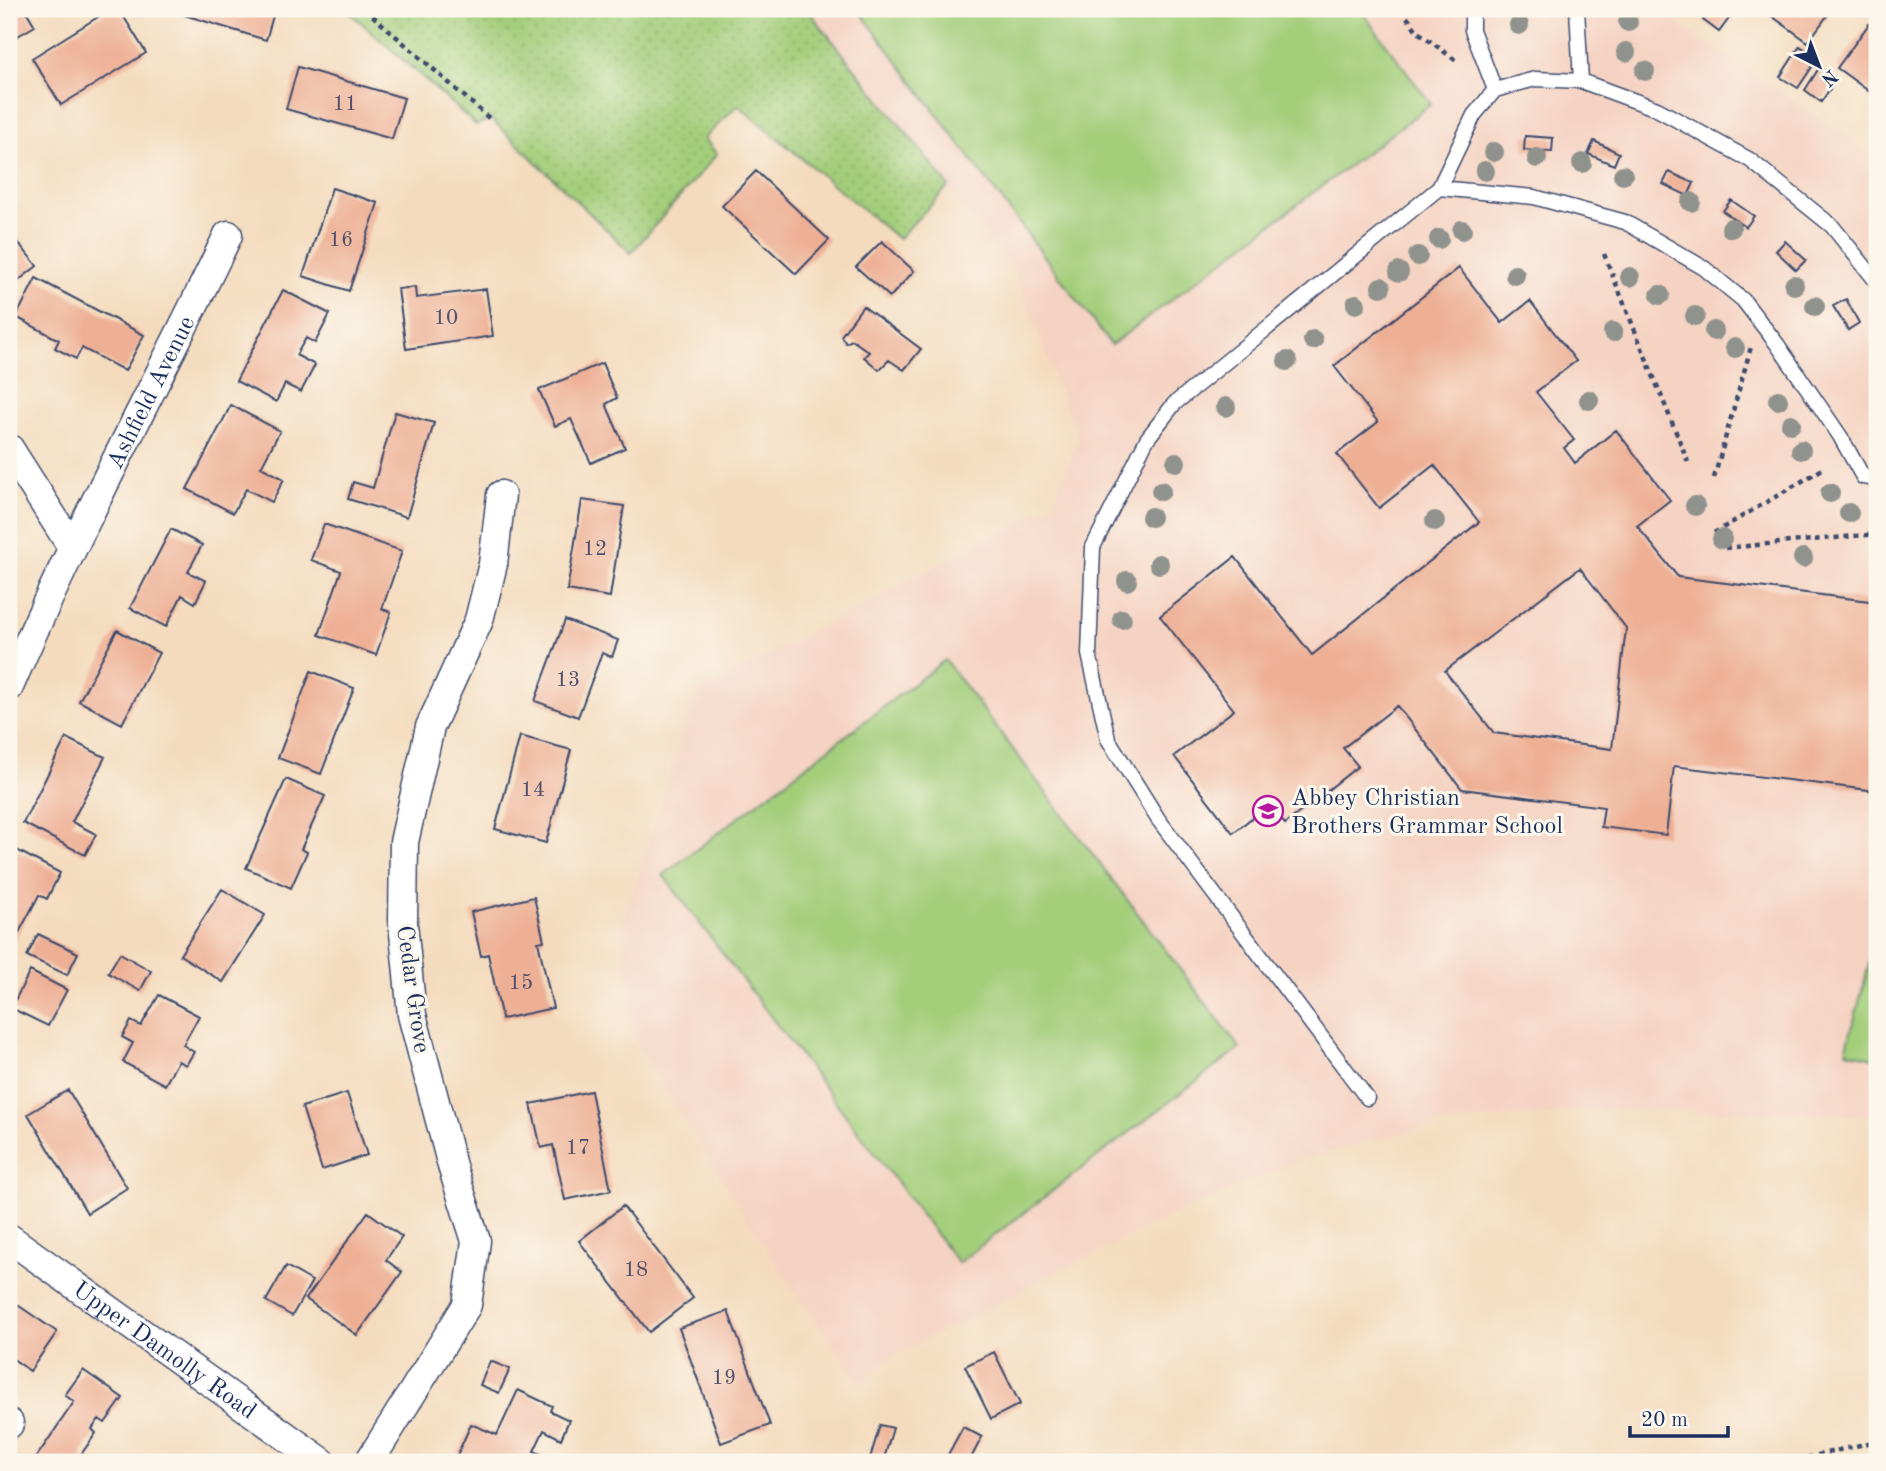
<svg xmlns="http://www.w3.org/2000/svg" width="1886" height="1471" font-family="'Old Standard TT',serif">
	<defs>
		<pattern id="grass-dots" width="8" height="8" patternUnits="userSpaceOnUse" patternTransform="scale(1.75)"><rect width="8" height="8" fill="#a3ce7a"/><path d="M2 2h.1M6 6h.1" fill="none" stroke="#8cb16c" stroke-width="1.8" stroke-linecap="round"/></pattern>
	</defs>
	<rect width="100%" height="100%" fill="#fbf7ec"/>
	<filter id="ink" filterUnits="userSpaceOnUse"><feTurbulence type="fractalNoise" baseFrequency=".0143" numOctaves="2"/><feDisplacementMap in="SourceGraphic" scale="14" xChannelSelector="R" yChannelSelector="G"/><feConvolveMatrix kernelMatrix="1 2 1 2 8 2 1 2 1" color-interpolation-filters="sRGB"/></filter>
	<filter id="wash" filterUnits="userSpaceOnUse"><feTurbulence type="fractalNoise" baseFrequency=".00686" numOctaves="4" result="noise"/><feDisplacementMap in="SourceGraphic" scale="28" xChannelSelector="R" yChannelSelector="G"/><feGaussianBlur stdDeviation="1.57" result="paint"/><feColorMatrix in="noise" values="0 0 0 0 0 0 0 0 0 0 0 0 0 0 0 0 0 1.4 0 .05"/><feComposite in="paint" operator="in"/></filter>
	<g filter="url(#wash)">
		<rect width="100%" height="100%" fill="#f4dbbe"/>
		<path fill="#f5d3c2" d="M808 9H1655L1877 157V1116L1609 1110 1451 1122 1309 1157 1173 1214 892 1357 861 1384 779 1269 636 1042 621 929 695 694 1052 505 1078 439 1015 272Z"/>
		<path fill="url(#grass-dots)" stroke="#5f7e6c" stroke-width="2" d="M346 9H807L949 186 898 239 738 105 704 138 717 154 631 253 491 119 476 125Z"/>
		<path fill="#a3ce7a" stroke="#5f7e6c" stroke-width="2" d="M858 9H1360L1431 104 1111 345Z
			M945 660 1240 1048 958 1263 663 875Z
			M1877 934V1059L1846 1051Z"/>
		<g id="blocks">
			<path fill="#eeb095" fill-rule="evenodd" d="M9 9H25L35 26 9 41Z
				M111 9H119L146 53 61 105 32 58Z
				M165 9H275L266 40Z
				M1711 9H1736L1719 32 1703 20Z
				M1762 9H1832L1808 42Z
				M1869 24 1877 30V97L1837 68Z
				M1800 46 1818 58 1798 88 1780 77Z
				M298 67 404 98 392 139 286 109Z
				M1819 68 1836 80 1821 102 1805 90Z
				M1525 136 1553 138 1552 152 1524 150Z
				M1594 141 1619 153 1614 165 1588 154Z
				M756 171 829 240 796 274 722 206Z
				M1669 172 1694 183 1688 196 1663 184Z
				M332 188 378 203 349 291 303 276Z
				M1731 200 1754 216 1746 227 1723 211Z
				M9 231 37 266 9 288Z
				M882 241 914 271 890 297 856 267Z
				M1785 241 1806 260 1796 270 1776 251Z
				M1459 268 1502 323 1530 301 1576 361 1536 392 1574 440 1564 448 1575 463 1616 430 1670 500 1637 526 1678 577 1877 602V791L1674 766 1666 835 1601 827 1604 807 1462 789 1397 706 1343 748 1358 766 1285 824 1269 804 1233 833 1174 756 1234 710 1160 616 1235 557 1312 655 1479 522 1434 465 1379 508 1337 454 1378 422 1334 366ZM1580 568 1626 628 1612 749 1494 733 1445 671Z
				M36 278 144 335 125 371 82 348 76 359 55 348 59 340 16 317Z
				M415 287 416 298 486 289 493 336 406 349 398 289Z
				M283 290 330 314 315 343 306 338 296 355 315 365 301 392 285 384 276 402 236 381Z
				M1846 299 1859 323 1848 330 1833 306Z
				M863 306 921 349 904 370 889 360 879 370 864 357 869 352 852 340 846 343 841 336Z
				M602 363 617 398 606 404 625 448 591 463 571 419 555 426 539 390Z
				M231 405 280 431 261 467 284 479 272 502 246 489 233 513 187 489Z
				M395 412 434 423 407 517 348 499 353 482 373 488Z
				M582 500 624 506 610 597 567 590Z
				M324 524 402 551 382 609 391 612 376 655 319 635 341 571 311 560Z
				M171 529 202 545 188 572 206 581 195 603 182 595 166 627 130 608Z
				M565 620 618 640 612 657 602 653 578 717 535 701Z
				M117 630 159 653 122 724 79 701Z
				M311 671 354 688 321 774 278 758Z
				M520 736 571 750 546 843 495 829Z
				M66 738 105 757 72 822 96 834 85 855 23 823Z
				M286 779 325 796 301 849 307 852 291 888 246 868Z
				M9 846 60 873 47 899 39 895 15 940 9 937Z
				M222 889 265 915 223 982 180 955Z
				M534 897 544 941 538 942 553 1008 502 1019 488 954 481 956 471 912Z
				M38 934 78 953 67 975 27 956Z
				M120 953 151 971 140 991 108 973Z
				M30 971 67 990 48 1026 11 1008Z
				M159 995 199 1016 183 1045 194 1052 186 1065 178 1061 165 1085 123 1062 133 1043 122 1037 131 1021 141 1026Z
				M68 1090 127 1188 87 1213 28 1114Z
				M591 1091 611 1190 565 1200 553 1145 541 1148 531 1104Z
				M347 1093 367 1155 322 1170 302 1107Z
				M623 1206 693 1298 649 1332 579 1241Z
				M368 1212 402 1237 386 1260 402 1272 357 1335 306 1299Z
				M286 1266 312 1281 292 1316 266 1301Z
				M9 1299 57 1332 30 1371 9 1356Z
				M728 1311 770 1425 721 1443 679 1328Z
				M994 1352 1020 1404 991 1419 965 1366Z
				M490 1361 510 1369 499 1393 480 1385Z
				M83 1370 123 1398 105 1423 99 1419 92 1429 96 1433 80 1456 90 1462H33L74 1402 65 1395Z
				M518 1390 552 1406 550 1411 569 1420 561 1439 544 1430 534 1451 547 1457 544 1462H454L471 1424 497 1435Z
				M880 1425 893 1428 883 1462H869Z
				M963 1427 982 1437 969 1462H944Z"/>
		</g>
	</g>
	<g filter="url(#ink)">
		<use href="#blocks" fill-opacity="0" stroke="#3c496c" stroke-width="2"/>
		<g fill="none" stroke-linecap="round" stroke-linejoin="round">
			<g stroke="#3c496c" stroke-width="17">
				<path id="service" d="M1472 9V30L1495 90
					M1577 9 1581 81
					M1439 188 1534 197 1625 222 1704 268 1743 300 1777 344 1840 436 1863 477 1877 479
					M1367 1098 1158 819 1108 739 1089 654 1093 547 1147 439 1174 404 1439 188 1474 115 1495 90 1535 79 1581 81 1657 109 1750 160 1832 226 1877 282"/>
			</g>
			<g stroke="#3c496c" stroke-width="31">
				<g id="minor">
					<path d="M9 448 72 547"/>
					<path id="s1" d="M9 687C75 533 156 386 228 235"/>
					<path id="s2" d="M9 1238 322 1462"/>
					<path d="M9 1424V1423"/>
					<path d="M369 1462 467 1305 476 1241 452 1166 412 1015 403 923 404 842 430 727 479 620 493 564 501 495"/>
				</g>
			</g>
			<path stroke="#3c496c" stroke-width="4.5" stroke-dasharray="5 5" stroke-linecap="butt" d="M365 9 490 119
				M1401 9 1418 32 1458 62
				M1604 254 1688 462
				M1714 478 1751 347
				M1714 533 1826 467
				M1725 548 1877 534
				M1788 1462 1877 1441"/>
			<use href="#service" stroke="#fff" stroke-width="14"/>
			<use href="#minor" stroke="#fff" stroke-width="28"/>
		</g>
		<g fill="#8f928d">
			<circle cx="1628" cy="22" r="10"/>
			<circle cx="1519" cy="25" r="10"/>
			<circle cx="1626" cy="52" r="10"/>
			<circle cx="1645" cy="71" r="10"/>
			<circle cx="1494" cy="152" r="10"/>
			<circle cx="1537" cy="158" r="10"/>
			<circle cx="1582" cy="163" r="10"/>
			<circle cx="1485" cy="171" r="10"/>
			<circle cx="1623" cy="175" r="10"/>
			<circle cx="1691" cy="202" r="10"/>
			<circle cx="1731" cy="228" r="10"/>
			<circle cx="1462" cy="230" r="10"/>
			<circle cx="1439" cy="239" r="10"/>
			<circle cx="1418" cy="256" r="10"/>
			<circle cx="1399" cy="272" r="10"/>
			<circle cx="1515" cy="275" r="10"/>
			<circle cx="1630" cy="277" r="10"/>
			<circle cx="1794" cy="285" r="10"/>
			<circle cx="1381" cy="287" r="10"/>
			<circle cx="1660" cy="295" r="10"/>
			<circle cx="1356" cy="304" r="10"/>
			<circle cx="1815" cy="306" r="10"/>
			<circle cx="1695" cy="316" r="10"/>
			<circle cx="1714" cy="331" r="10"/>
			<circle cx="1613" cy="332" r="10"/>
			<circle cx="1313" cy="340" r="10"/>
			<circle cx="1735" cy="348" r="10"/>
			<circle cx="1287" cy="361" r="10"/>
			<circle cx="1589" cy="400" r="10"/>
			<circle cx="1778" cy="400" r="10"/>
			<circle cx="1226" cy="407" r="10"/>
			<circle cx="1791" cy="424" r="10"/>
			<circle cx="1801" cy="450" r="10"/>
			<circle cx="1176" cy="462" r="10"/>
			<circle cx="1161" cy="491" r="10"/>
			<circle cx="1830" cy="493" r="10"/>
			<circle cx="1695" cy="506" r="10"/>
			<circle cx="1849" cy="513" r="10"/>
			<circle cx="1151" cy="517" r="10"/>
			<circle cx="1435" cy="521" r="10"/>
			<circle cx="1722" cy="539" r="10"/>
			<circle cx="1803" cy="558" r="10"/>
			<circle cx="1159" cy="564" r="10"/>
			<circle cx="1127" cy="581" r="10"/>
			<circle cx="1122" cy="619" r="10"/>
		</g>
	</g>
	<defs>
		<g id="school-ring" transform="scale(1.575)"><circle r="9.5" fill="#fbf7ec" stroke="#b5179e" stroke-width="1.5"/><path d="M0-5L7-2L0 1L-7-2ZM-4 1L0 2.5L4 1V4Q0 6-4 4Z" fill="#b5179e"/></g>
	</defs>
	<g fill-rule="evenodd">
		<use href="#school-ring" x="1268" y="811"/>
	</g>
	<g text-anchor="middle" stroke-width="6" stroke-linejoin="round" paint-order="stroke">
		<g font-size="21" fill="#504f6c">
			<text x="345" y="110">11</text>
			<text x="341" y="246">16</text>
			<text x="446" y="324">10</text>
			<text x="595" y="555">12</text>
			<text x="568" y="686">13</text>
			<text x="533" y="796">14</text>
			<text x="521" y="989">15</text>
			<text x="578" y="1154">17</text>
			<text x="636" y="1276">18</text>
			<text x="724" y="1384">19</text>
		</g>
		<g font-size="24" fill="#1b2f5e" stroke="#fbf7ec">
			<text dy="8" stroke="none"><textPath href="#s1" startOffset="327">Ashfield Avenue</textPath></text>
			<text transform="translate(414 989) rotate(82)" y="8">Cedar Grove</text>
			<text dy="8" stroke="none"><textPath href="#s2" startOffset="192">Upper Damolly Road</textPath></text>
		</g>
		<g font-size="24" fill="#1b2f5e" stroke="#fbf7ec" text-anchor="start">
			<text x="1291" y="805">Abbey Christian<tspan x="1291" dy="28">Brothers Grammar School</tspan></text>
		</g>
	</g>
	<rect width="1886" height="1471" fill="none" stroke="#fbf7ec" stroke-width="35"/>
	<g transform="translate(1819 66) rotate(138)" stroke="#fbf7ec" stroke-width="5" paint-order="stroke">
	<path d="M0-5L12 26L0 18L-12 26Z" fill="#1b2f5e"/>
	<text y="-10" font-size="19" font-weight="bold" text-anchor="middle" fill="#1b2f5e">N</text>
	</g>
	<path d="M1630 1426v10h98v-10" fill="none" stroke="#1b2f5e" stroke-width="3.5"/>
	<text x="1641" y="1426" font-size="21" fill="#1b2f5e" stroke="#fbf7ec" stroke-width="5" paint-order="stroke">20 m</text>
</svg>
